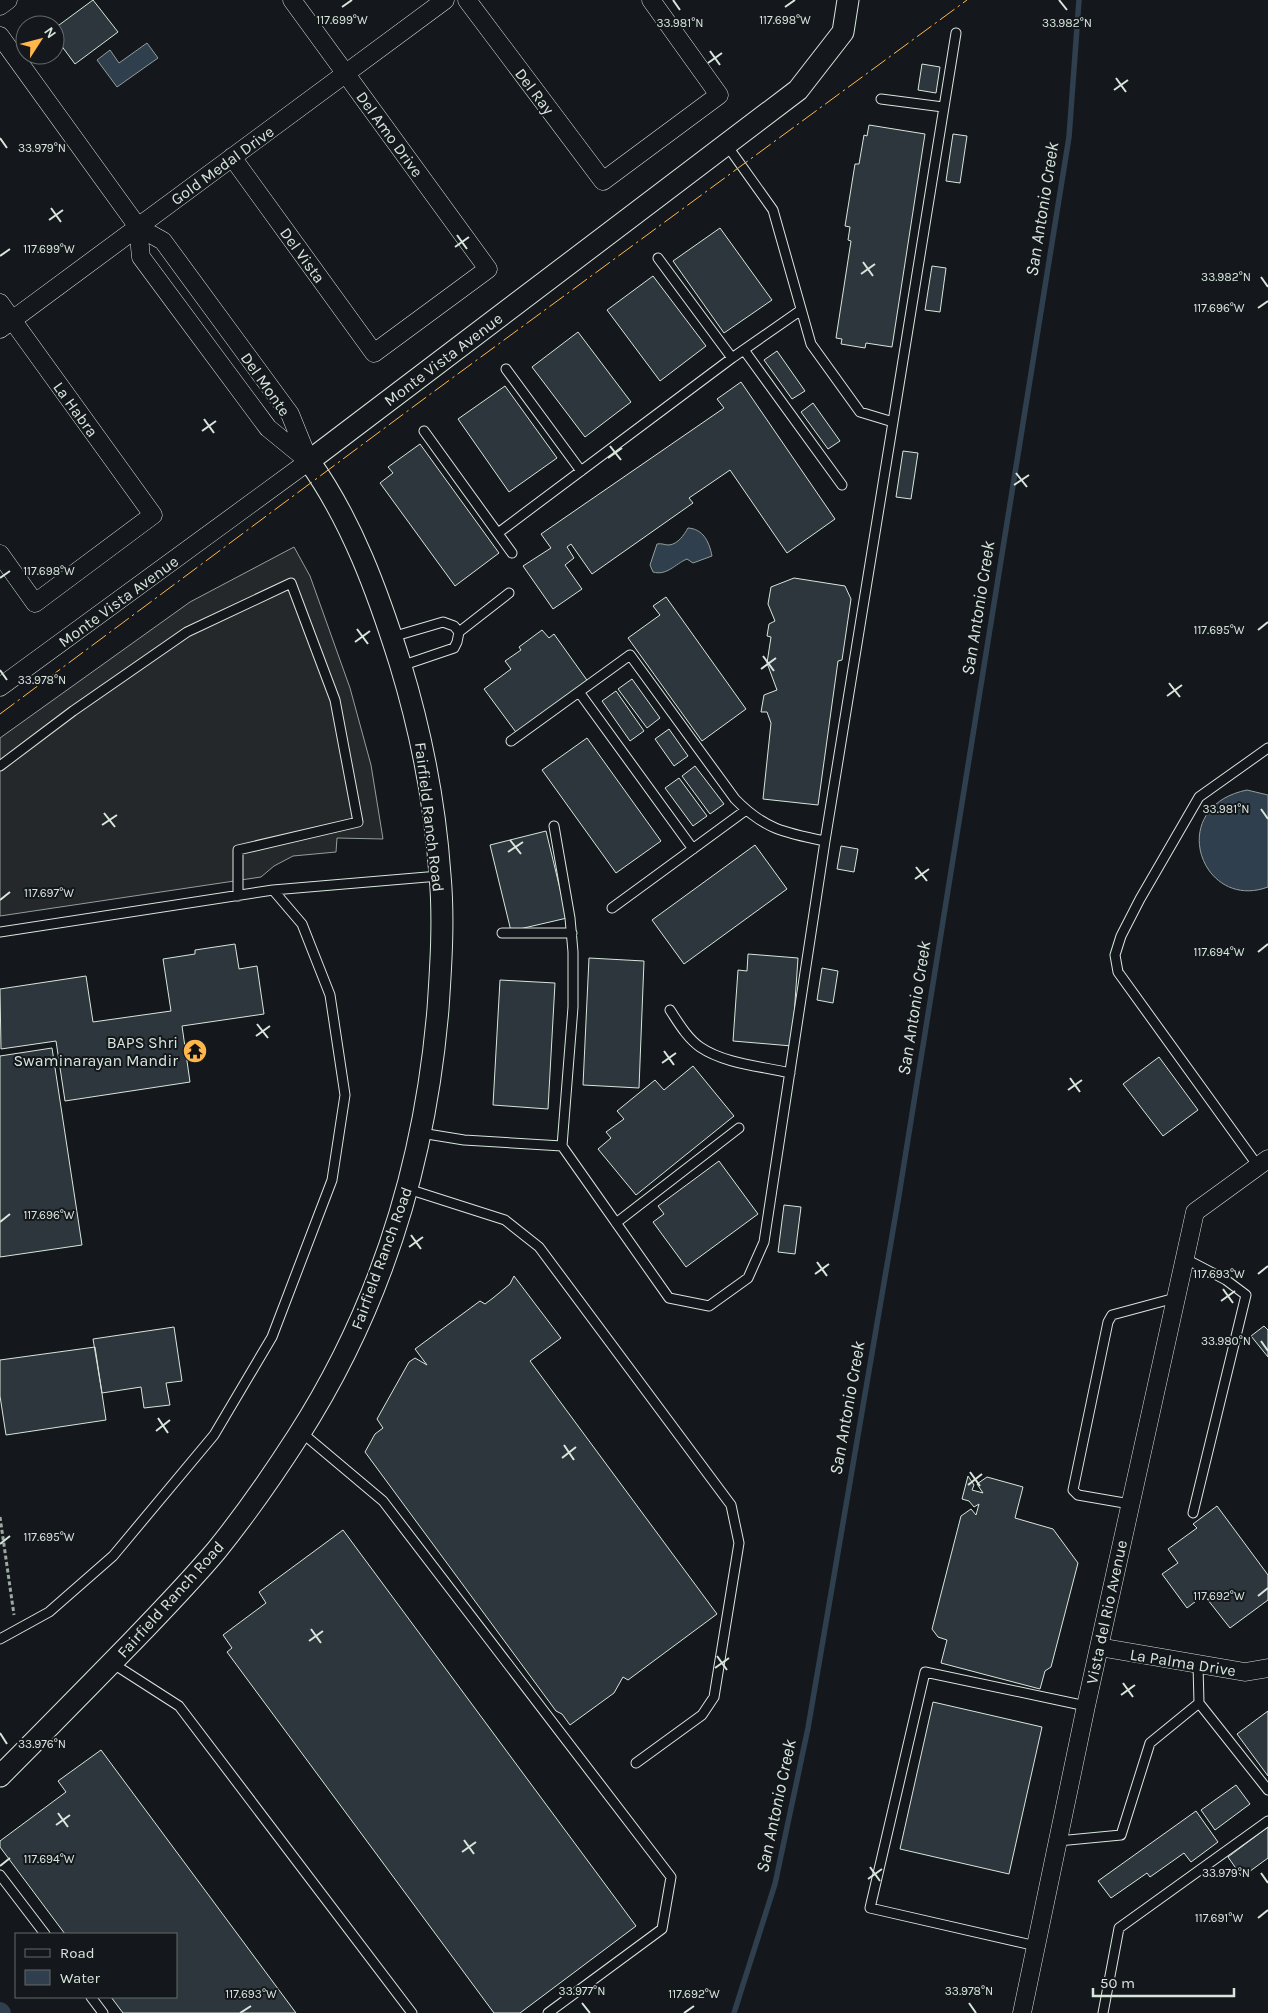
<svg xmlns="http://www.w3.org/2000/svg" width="1268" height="2013" font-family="Karla,sans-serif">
	<rect width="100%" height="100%" fill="#14181c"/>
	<path fill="#24282b" stroke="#939e99" d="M294 547 310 576 350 688 371 765 383 839 337 838 336 852 293 856 274 866 261 877 0 916V738L190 602Z"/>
	<path fill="#2f3f4d" stroke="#939e99" d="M147 43 158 58 117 87 97 60 110 50 119 63Z
		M688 528C703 529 709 541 712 556L693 563 687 559C675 564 667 576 653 572L650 565 657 544C662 543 664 545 669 545 678 544 684 535 688 528Z
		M1247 790 1268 795V887C1201 912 1164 807 1247 790Z"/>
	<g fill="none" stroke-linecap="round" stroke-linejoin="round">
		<path stroke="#2f3f4d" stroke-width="5.5" d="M734 2013 775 1884 808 1728 899 1195 1069 137 1079 0"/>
		<path stroke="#2f3f4d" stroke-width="20" d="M0 2012 1 2013"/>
	</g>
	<path fill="#2c363c" stroke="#d8e6dc" d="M93 0 118 32 75 64 55 37V28Z
		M922 64 940 67 936 93 918 90Z
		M869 125 925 134 892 347 866 343 865 348 841 344 842 339 836 338 851 241 848 240 850 227 845 226 855 164H859L864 135 867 136Z
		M953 134 967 136 960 183 946 181Z
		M720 228 772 300 724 333 673 261Z
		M932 266 946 268 940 312 925 310Z
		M653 276 706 346 660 381 607 310Z
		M578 332 631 402 585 437 532 367Z
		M777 351 805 391 792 399 764 360Z
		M741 382 835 519 787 553 730 470 689 498 693 503 592 574 571 544 567 547 574 558 565 565 582 589 553 609 523 566 551 548 541 534 724 408 717 399Z
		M505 386 557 458 509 492 458 419Z
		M813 403 840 441 828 449 801 412Z
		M420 444 499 553 455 586 380 483 393 473 388 467Z
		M903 451 918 453 911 499 896 497Z
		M794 578 845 586 851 599 842 660 838 661 818 805 763 799 771 723 767 712H761L764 695 777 690 767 663 771 637 767 636 769 624 775 621 768 604 771 587Z
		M666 597 746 709 702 741 628 638 660 615 653 606Z
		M542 630 549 638 554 634 589 683 518 735 484 689 511 669 505 661 521 650 519 647Z
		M632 679 660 718 647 728 618 689Z
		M616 691 644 731 630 741 602 701Z
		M669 729 688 756 674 766 655 739Z
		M587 738 661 841 616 873 542 770Z
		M695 766 724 804 710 814 682 776Z
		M679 778 707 816 693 826 665 788Z
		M546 831 567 918 511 931 490 845Z
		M755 845 787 889 684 964 652 920Z
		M841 846 858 849 854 872 837 869Z
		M235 944 239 969 257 966 264 1014 182 1026 190 1082 65 1101 56 1041 1 1049 0 989 86 976 93 1022 171 1011 163 959 195 954V950Z
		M748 954 798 958 792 1046 733 1041 738 970 747 971Z
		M589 958 644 961 639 1088 583 1085Z
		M822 968 838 971 833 1003 817 1000Z
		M500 980 555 983 548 1109 493 1105Z
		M52 1048 82 1245 0 1257V1056Z
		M1159 1057 1198 1110 1163 1136 1123 1084Z
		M693 1066 734 1116 636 1195 598 1149 611 1138 606 1132 624 1119 617 1111 655 1080 664 1090Z
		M719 1161 758 1214 686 1267 653 1222 664 1214 658 1206Z
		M784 1205 801 1207 795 1254 778 1252Z
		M514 1276 561 1338 530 1361 717 1614 628 1680 623 1677 614 1693 570 1725 562 1714 556 1711 365 1452 375 1434 383 1428 377 1419 409 1362 415 1358 427 1365 415 1349 480 1301 485 1304 493 1298 510 1284Z
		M1264 1326 1268 1330V1357L1251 1336Z
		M174 1327 182 1381 166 1383 170 1405 144 1408 141 1387 102 1393 93 1339Z
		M95 1347 106 1420 6 1435 0 1396V1360Z
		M968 1476 974 1485 972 1490 983 1493 977 1484 987 1477 1023 1487 1015 1518 1053 1529 1078 1563 1051 1667 1045 1671 1040 1689 941 1663 947 1640 938 1637 932 1629 961 1516 971 1509 976 1515 979 1504 974 1507 969 1501 962 1499Z
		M1217 1506 1268 1575V1600L1230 1628 1204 1595 1187 1608 1162 1574 1178 1563 1168 1549 1197 1528 1193 1524Z
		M343 1530 636 1926 520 2013H494L227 1652 232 1648 223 1635 266 1603 259 1592Z
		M933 1702 1042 1727 1009 1874 900 1849Z
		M1268 1711V1776L1237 1734Z
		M101 1750 296 2013H123L111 1997H176V1934H65L0 1847V1841L66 1792 58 1781Z
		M1236 1785 1250 1804 1215 1830 1201 1810Z
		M1196 1811 1218 1842 1191 1862 1184 1853 1150 1877 1147 1873 1111 1898 1098 1881Z
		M1268 1827V1858L1242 1877 1228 1857Z"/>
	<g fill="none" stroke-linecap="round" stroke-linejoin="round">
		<g stroke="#d8e6dc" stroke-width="11">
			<path id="service" d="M881 99 943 107
				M658 258 732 358
				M744 350 842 485
				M506 369 581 471
				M893 422 956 33
				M424 431 512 553
				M498 533 732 358 801 310
				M459 632 509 593
				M392 637 443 622 454 626 459 632 457 642 454 648 401 666
				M579 692 693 849
				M511 741 630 655 735 799C764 829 785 833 825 841
				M0 766 73 711 187 632 291 583 335 700 358 822 238 850V896
				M554 826 570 918 573 952V1007L562 1146 669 1298 709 1306 748 1278 764 1242 825 841 893 422 860 412 811 344 773 210 726 144
				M273 890 439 876
				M612 908 746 810
				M0 932 273 890 302 924 330 995 345 1095 332 1180 272 1337 214 1435 113 1556 49 1612 0 1639
				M502 933H572
				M670 1010C678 1022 687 1038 700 1047 725 1064 761 1066 790 1073
				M421 1133 464 1140 562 1146
				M1258 1166 1118 972 1115 955 1121 936 1140 899 1199 797 1268 748
				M408 1189 505 1220 539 1247 731 1505 739 1543 714 1697 702 1715 636 1763
				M616 1223 739 1128
				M1184 1258 1226 1280 1246 1295 1193 1513
				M301 1432 383 1501 671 1877 662 1929 548 2013
				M1130 1504 1078 1495 1073 1490 1108 1322 1112 1315 1175 1298
				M112 1663 179 1706 412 2013
				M1198 1665 1199 1703 1268 1790
				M1058 1841 1121 1835 1150 1743 1199 1703
				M0 1875 45 1934
				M1036 1946 870 1908 925 1672 1086 1706
				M91 1997 103 2013
				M1103 2013 1119 1928 1268 1821"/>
		</g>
		<g stroke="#d8e6dc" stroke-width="19">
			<path id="minor" d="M467 0 603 181 719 95 651 0
				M0 6 8 0
				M0 36 138 227 163 241 290 414 309 461
				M232 157 374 353 488 269 292 0
				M138 227 141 257 268 428 306 459
				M0 303 153 515 35 603 0 554
				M0 329 445 0
				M0 687 309 461
				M1099 1647 1245 1672 1268 1668
				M1022 2013 1086 1706 1195 1212 1268 1159"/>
		</g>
		<g stroke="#d8e6dc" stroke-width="23">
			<path id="tertiary" d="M0 1776C44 1732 87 1688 130 1644 160 1613 189 1583 216 1551 246 1514 273 1475 298 1436 382 1305 425 1163 438 1009 441 965 444 919 440 875 435 803 421 732 400 663 378 593 352 521 309 461L798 90 843 32 848 0"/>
		</g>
		<path stroke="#9da8a2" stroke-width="3" stroke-dasharray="4 2.5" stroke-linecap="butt" d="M0 1517 14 1615"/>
		<use href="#service" stroke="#14181c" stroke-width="9"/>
		<use href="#minor" stroke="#14181c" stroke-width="18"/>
		<use href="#tertiary" stroke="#14181c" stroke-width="21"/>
		<path stroke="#ffb74d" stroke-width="1" stroke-dasharray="18 4 2.5 4" stroke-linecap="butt" d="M0 714 421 401 967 0"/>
	</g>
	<path fill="none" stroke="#d8e6dc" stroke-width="2" d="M673 0 680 10M1059 0 1067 10M342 7 352 0M785 7 795 0M710 51 720 65M708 63 722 53M1116 78 1126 92M1114 90 1128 80M0 138 7 148M51 208 61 222M49 220 63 210M457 235 467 249M455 247 469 237M0 256 10 249M863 262 873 276M861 274 875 264M1261 277 1268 287M1258 308 1268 301M204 419 214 433M202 431 216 421M610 446 621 460M608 458 622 448M1016 473 1027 487M1014 485 1029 475M0 578 10 571M357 629 368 644M1258 630 1268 622M355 642 370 631M763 656 774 671M761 669 776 658M0 670 7 680M1169 683 1180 697M1167 696 1182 685M1261 809 1268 819M104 813 115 827M102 825 117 815M510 840 521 854M508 852 523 842M916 867 927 881M915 879 929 869M0 900 10 892M1258 952 1268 944M257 1024 268 1038M256 1036 270 1026M664 1051 674 1065M662 1063 676 1053M1070 1078 1080 1092M1068 1090 1082 1080M0 1222 10 1214M411 1235 421 1249M409 1247 423 1237M817 1262 827 1276M815 1274 829 1264M1258 1274 1268 1266M1223 1289 1233 1303M1221 1301 1235 1291M1261 1341 1268 1351M158 1418 168 1433M156 1431 170 1420M564 1445 574 1460M562 1458 576 1447M970 1472 980 1486M968 1485 982 1474M0 1544 10 1536M1258 1596 1268 1588M311 1629 321 1643M309 1641 323 1631M717 1656 727 1670M715 1668 729 1658M1123 1683 1133 1697M1121 1695 1135 1685M0 1733 7 1744M58 1813 68 1827M56 1825 70 1815M464 1840 474 1854M462 1852 476 1842M0 1866 10 1858M870 1867 880 1881M1261 1873 1268 1883M868 1879 882 1869M1258 1918 1268 1910M582 2003 590 2013M969 2003 976 2013M240 2013 251 2006M684 2013 694 2006"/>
	<defs>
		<g id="temple-disc" transform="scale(1.25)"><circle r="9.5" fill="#ffb74d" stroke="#14181c"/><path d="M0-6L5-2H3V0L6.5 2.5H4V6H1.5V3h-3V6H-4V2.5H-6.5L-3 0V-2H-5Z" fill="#111"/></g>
	</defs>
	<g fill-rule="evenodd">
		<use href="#temple-disc" x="195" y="1051"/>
	</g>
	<g text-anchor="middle" stroke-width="4" stroke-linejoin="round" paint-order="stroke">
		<g font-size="16" fill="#d8e6dc" stroke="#14181c">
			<text transform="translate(535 91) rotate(53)" y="6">Del Ray</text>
			<text transform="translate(390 134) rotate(54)" y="6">Del Amo Drive</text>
			<text transform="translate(222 165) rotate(-36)" y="6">Gold Medal Drive</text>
			<text transform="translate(303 255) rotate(54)" y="6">Del Vista</text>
			<text transform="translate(443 359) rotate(-37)" y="6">Monte Vista Avenue</text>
			<text transform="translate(266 384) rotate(55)" y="6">Del Monte</text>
			<text transform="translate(76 409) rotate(54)" y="6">La Habra</text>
			<text transform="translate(118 601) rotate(-36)" y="6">Monte Vista Avenue</text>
			<text transform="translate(430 817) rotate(83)" y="6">Fairfield Ranch Road</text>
			<text transform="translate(381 1258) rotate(-70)" y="6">Fairfield Ranch Road</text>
			<text transform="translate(170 1599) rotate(-48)" y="6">Fairfield Ranch Road</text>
			<text transform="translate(1106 1612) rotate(-78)" y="6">Vista del Rio Avenue</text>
			<text transform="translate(1183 1662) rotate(9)" y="6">La Palma Drive</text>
		</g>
		<g font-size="16" fill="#d8e6dc" stroke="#14181c" text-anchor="end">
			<text x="178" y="1048">BAPS Shri<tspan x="178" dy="18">Swaminarayan Mandir</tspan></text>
		</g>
		<g font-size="18" font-style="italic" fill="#d8e6dc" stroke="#14181c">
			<text transform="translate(1042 209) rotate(-81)" y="6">San Antonio Creek</text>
			<text transform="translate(978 608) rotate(-81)" y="6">San Antonio Creek</text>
			<text transform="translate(914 1008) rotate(-81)" y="6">San Antonio Creek</text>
			<text transform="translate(847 1408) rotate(-80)" y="6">San Antonio Creek</text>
			<text transform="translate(776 1806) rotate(-78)" y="6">San Antonio Creek</text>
		</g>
	</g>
	<g font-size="12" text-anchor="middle" fill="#d8e6dc" stroke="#14181c" stroke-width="4" stroke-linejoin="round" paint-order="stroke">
		<text x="342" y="24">117.699°W</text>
		<text x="785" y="24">117.698°W</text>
		<text x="680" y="27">33.981°N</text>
		<text x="1067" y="27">33.982°N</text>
		<text x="42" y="152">33.979°N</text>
		<text x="49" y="253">117.699°W</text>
		<text x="1226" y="281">33.982°N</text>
		<text x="1219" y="312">117.696°W</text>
		<text x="49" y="575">117.698°W</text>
		<text x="1219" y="634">117.695°W</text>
		<text x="42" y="684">33.978°N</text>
		<text x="1226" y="813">33.981°N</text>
		<text x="49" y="897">117.697°W</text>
		<text x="1219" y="956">117.694°W</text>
		<text x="49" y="1219">117.696°W</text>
		<text x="1219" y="1278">117.693°W</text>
		<text x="1226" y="1345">33.980°N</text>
		<text x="49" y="1541">117.695°W</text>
		<text x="1219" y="1600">117.692°W</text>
		<text x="42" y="1748">33.976°N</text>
		<text x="49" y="1863">117.694°W</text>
		<text x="1226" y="1877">33.979°N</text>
		<text x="1219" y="1922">117.691°W</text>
		<text x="582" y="1995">33.977°N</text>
		<text x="969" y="1995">33.978°N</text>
		<text x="251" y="1998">117.693°W</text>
		<text x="694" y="1998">117.692°W</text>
	</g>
	<rect x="15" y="1933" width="162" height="65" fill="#14181c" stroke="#626a69"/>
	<rect x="25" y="1949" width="25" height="8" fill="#14181c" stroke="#626a69"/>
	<text x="60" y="1958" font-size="15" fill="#d8e6dc">Road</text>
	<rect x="25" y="1970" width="25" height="15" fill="#2f3f4d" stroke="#626a69"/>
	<text x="60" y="1983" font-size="15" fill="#d8e6dc">Water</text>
	<g transform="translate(40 40) rotate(54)"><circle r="24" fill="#14181c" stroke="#626a69"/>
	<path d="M0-4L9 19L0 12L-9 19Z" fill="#ffb74d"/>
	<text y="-8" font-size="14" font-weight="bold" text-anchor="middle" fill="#d8e6dc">N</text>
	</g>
	<path d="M1093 1988v8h141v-8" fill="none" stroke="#d8e6dc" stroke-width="2.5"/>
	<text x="1100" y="1988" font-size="15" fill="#d8e6dc" stroke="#14181c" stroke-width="4" paint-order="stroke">50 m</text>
</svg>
